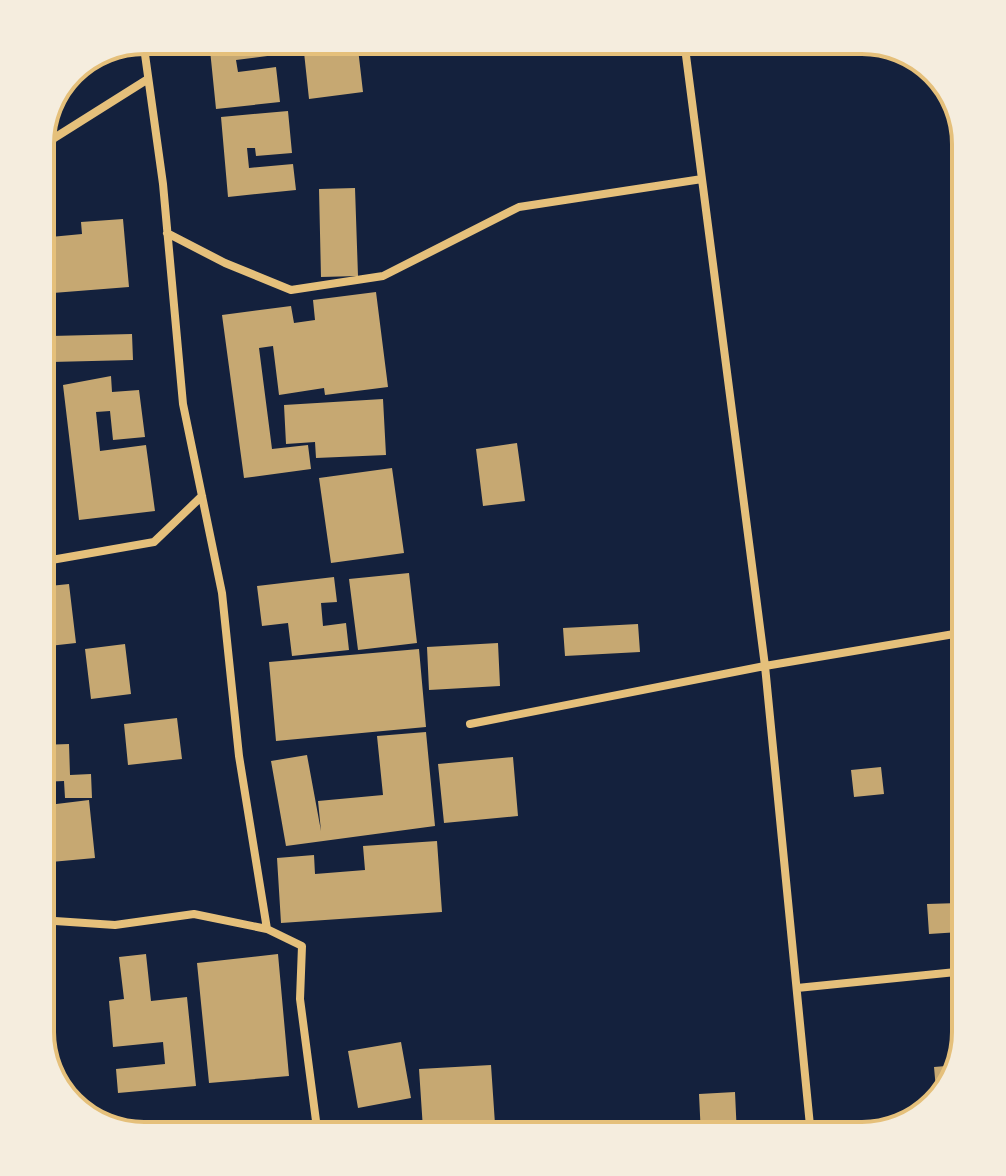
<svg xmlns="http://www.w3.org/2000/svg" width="1006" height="1176" font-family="'Work Sans',sans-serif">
	<rect width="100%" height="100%" fill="#14213d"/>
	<path fill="#c6a872" d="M209 40H357L363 92 309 99 303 43 274 46 275 55 236 60 238 72 276 67 280 102 216 109Z
		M288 111 292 153 256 156 255 148H247L249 168 293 164 296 190 228 197 221 117Z
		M355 188 358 276 321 277 319 189Z
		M123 219 129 287 40 294V238L82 234 81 222Z
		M376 292 388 387 325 395 324 388 279 395 273 346 259 348 272 449 308 445 311 469 244 478 222 315 291 306 294 323 315 320 313 300Z
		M132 334 133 360 51 362V336Z
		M111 376 112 392 139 390 145 437 113 440 110 411 96 412 100 451 146 445 155 511 79 520 63 385Z
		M383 399 386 455 316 458 315 442 286 444 284 405Z
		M517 443 525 501 483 506 476 449Z
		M392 468 404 553 331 563 319 478Z
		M409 573 417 643 358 650 349 579Z
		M334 577 337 602 321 603 323 626 346 623 349 650 292 656 288 623 262 626 257 586Z
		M69 584 76 643 40 647V587Z
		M638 624 640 652 565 656 563 628Z
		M498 643 500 686 429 690 427 647Z
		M125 644 131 694 91 699 85 649Z
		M419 649 426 727 276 741 269 662Z
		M177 718 182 759 128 765 124 724Z
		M426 732 435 826 286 846 271 761 307 755 321 831 318 801 383 795 377 736Z
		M69 744 70 775 91 774 92 798H65L64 781 40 782V745Z
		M513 757 518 816 444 823 438 764Z
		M881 767 884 794 854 797 851 770Z
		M89 800 95 858 40 863V806Z
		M966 836V860L955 861 953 837Z
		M437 841 442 912 281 923 277 858 314 855 315 874 365 870 363 846Z
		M959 903 960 932 929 934 927 904Z
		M146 954 151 1001 187 997 196 1086 118 1093 116 1069 165 1064 163 1042 113 1047 109 1001 124 999 119 957Z
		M278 954 289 1076 209 1083 197 963Z
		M401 1042 411 1098 358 1108 348 1051Z
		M491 1065 495 1124 423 1129 419 1069Z
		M958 1065 955 1079 937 1101 934 1067Z
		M735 1092 737 1136H701L699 1094Z
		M297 1124 298 1136H265L264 1128Z
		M259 1127 260 1136H240V1129Z"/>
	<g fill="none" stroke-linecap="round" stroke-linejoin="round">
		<path stroke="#e5c07b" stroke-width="8" d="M143 40 163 184 183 404 222 593 239 756 267 929 302 946 300 999 318 1136
			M684 40 765 666 811 1136
			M40 147 148 79
			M167 233 225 263 291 290 383 276 519 207 702 179
			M40 562 154 542 202 496
			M470 724 765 666 966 632
			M40 920 115 925 194 914 267 929
			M797 988 966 971"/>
	</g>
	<path d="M0 0H1006V1176H0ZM144 54H862A90 90 0 0 1 952 144V1032A90 90 0 0 1 862 1122H144A90 90 0 0 1 54 1032V144A90 90 0 0 1 144 54Z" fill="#f5edde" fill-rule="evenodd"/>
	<path fill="none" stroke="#e5c07b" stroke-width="4" d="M144 54H862A90 90 0 0 1 952 144V1032A90 90 0 0 1 862 1122H144A90 90 0 0 1 54 1032V144A90 90 0 0 1 144 54Z"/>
</svg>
